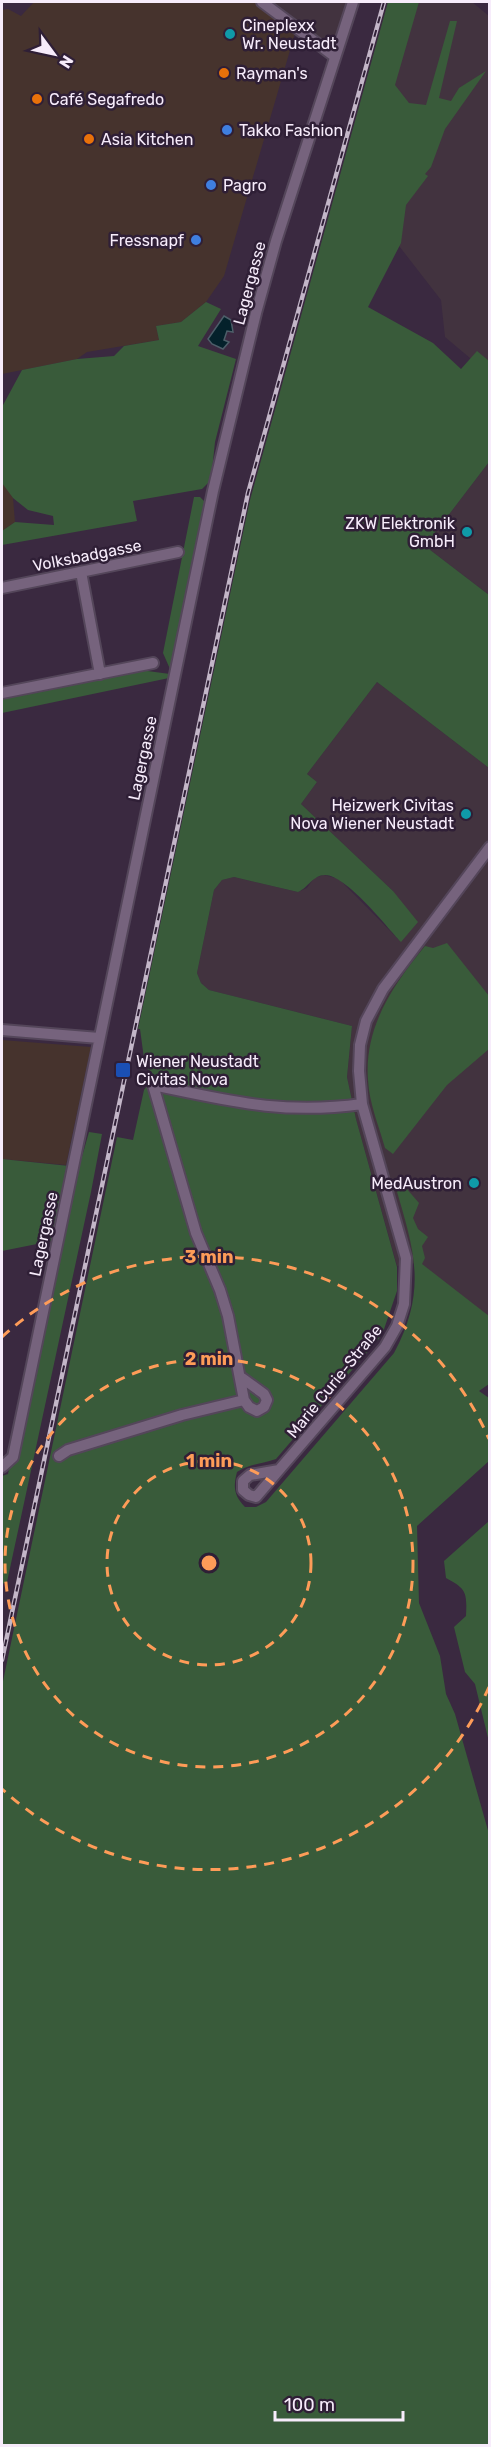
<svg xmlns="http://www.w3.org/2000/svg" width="491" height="2447" font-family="Rubik,sans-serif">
	<rect width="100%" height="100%" fill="#3a2940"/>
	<path fill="#46332d" d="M34 2H271L298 23 224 276 206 302 181 322 156 326 159 340 87 352 77 359 2 374V10L8 9 21 16Z
		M2 480 13 498 15 522 2 531Z
		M2 1040 91 1047 66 1165 2 1159Z"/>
	<path fill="#42333f" d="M271 2H348L331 48Z
		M415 2H472L489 16V374L445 337 441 300 389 233 386 100Z
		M489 462V595L425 546Z
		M377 682 489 768V1327L416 1263 397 1266 356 1119 347 1077 352 1026 209 990 201 983 197 973 214 890 222 880 234 877 298 892 307 888 314 878 324 875 339 879 401 942 393 891 301 804 317 782 307 774Z"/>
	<path fill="#395b3a" d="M388 2H419L395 85 409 103 426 105 450 21H457L439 98 451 101 459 88 486 71 445 129 431 167 425 174 428 176 406 205 401 243 368 307 433 343 461 369 477 351 489 361V462L425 546 489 595V768L377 682 307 774 317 782 301 804 393 891 418 922 401 942C386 926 346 875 325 875 313 875 308 888 298 892L234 877 222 880 214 890 197 973 201 983 209 990 352 1026 347 1077 356 1119 397 1267V1291L382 1335 276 1459C262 1464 249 1464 237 1472 233 1487 234 1496 245 1507H256L266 1502 394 1353C428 1289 414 1250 395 1185L406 1188 419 1203 413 1218 418 1229 428 1237 422 1246 425 1258 422 1264 489 1316V1384L479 1391 489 1398V1461L417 1526 419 1603 440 1656 446 1694 455 1714 489 1834V2444L2 2445V1686L117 1137 133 1140 144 1090 154 1075 145 1066 140 1029H138L250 500Z
		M206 302 221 309 198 346 236 359 215 442 211 480 202 489 133 501 137 521 2 545V531L15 522 54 525 53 516 28 510 13 498 2 483V407L22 370 77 359 114 356 124 346 159 340 156 326 181 322Z
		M194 497H200L205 502 170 669 163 653Z
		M140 670 170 674 169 678 2 713V697Z
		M447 943 489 996V1049L447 1085 393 1154 385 1148C379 1126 369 1103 368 1080 364 1027 393 985 425 946L433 948Z
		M89 1132 102 1134 91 1192 7 1582 2 1584V1476L8 1474 57 1240 2 1251V1159L79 1167Z
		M489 1521V1742L475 1684 465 1672 454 1627 466 1616C467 1593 467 1589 446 1578L444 1561Z"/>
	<path fill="#04212b" stroke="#4d5e69" stroke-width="1.5" d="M224 316 231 320 233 332 227 331 224 340 229 342 223 349 212 344 208 339Z"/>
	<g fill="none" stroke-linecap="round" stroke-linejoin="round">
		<g stroke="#54465a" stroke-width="14">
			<path id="minor" d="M262 2 334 56
				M81 572 100 674
				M2 588 178 552
				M2 693 153 663
				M2 1030 99 1038
				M242 1378 264 1394 267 1400 264 1407 257 1411 249 1407 244 1400 228 1316 220 1290 196 1233 153 1085C230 1101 283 1115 362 1104
				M59 1456 68 1450 182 1415 244 1400
				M2 1467 13 1457 213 491 256 313 276 241 353 2
				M279 1470 256 1497 249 1495 243 1490V1481L250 1475 279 1470 385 1347 397 1326 404 1304 406 1258 362 1104 359 1071 360 1045 366 1021 383 989 490 847"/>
		</g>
		<use href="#minor" stroke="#76637d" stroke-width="10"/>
		<g stroke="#c3b6c8" stroke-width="4.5">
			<path id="rail" d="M2 1660 248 493 384 2"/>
		</g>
		<use href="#rail" stroke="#2f1f36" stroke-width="2" stroke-dasharray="7" stroke-linecap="butt"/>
	</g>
	<g fill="none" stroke="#fe9c58" stroke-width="3" stroke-dasharray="10 8">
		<circle cx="209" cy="1563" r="102"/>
		<circle cx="209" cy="1563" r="204"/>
		<path d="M489 1687A306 306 0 0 1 2 1789M2 1337A306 306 0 0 1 489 1439"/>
	</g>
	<g fill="#0f9aa8" stroke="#2f1f36" stroke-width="2">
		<circle cx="230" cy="34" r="6"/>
		<circle cx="467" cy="532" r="6"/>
		<circle cx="466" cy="814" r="6"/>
		<circle cx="474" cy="1183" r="6"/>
	</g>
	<g fill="#e8710a" stroke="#2f1f36" stroke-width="2">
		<circle cx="224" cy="73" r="6"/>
		<circle cx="37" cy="99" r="6"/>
		<circle cx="89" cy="139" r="6"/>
	</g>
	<g fill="#3f7fe0" stroke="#2f1f36" stroke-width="2">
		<circle cx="227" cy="130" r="6"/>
		<circle cx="211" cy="185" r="6"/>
		<circle cx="196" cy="240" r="6"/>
	</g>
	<rect fill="#1a4fb4" stroke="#2f1f36" stroke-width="2" x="115" y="1062" width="16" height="16" rx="3"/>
	<g text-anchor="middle" stroke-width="5" stroke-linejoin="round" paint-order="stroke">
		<g font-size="16" fill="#f7ecfb" stroke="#2f1f36" text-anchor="start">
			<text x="242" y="31">Cineplexx<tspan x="242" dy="18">Wr. Neustadt</tspan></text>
			<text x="236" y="79">Rayman's</text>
			<text x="49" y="105">Café Segafredo</text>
			<text x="239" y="136">Takko Fashion</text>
			<text x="101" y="145">Asia Kitchen</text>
			<text x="223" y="191">Pagro</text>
			<text x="184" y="246" text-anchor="end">Fressnapf</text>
			<text x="455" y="529" text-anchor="end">ZKW Elektronik<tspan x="455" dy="18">GmbH</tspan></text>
			<text x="454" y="811" text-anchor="end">Heizwerk Civitas<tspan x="454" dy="18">Nova Wiener Neustadt</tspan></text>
			<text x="136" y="1067">Wiener Neustadt<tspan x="136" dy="18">Civitas Nova</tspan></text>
			<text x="462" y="1189" text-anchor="end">MedAustron</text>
		</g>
		<g font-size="16" fill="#f7ecfb" stroke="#2f1f36">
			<text transform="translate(249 283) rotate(-75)" y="6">Lagergasse</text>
			<text transform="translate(87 555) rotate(-11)" y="6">Volksbadgasse</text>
			<text transform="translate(142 758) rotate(-78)" y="6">Lagergasse</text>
			<text transform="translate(43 1234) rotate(-78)" y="6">Lagergasse</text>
			<text transform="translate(334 1381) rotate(-51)" y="6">Marie Curie-Straße</text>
		</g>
	</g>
	<circle cx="209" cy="1563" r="9" fill="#fe9c58" stroke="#2f1f36" stroke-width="3"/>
	<g font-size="18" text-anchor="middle" font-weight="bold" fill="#fe9c58" stroke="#2f1f36" stroke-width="5" stroke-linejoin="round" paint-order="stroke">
		<text x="209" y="1263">3 min</text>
		<text x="209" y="1365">2 min</text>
		<text x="209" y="1467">1 min</text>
	</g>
	<rect width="491" height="2447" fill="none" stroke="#f7ecfb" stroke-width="6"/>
	<g transform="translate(54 54) rotate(123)" stroke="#2f1f36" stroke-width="4.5" paint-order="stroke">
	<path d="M0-4.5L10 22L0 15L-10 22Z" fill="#f7ecfb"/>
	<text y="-9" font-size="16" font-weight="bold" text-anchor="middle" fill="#f7ecfb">N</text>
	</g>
	<path d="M275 2411v9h128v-9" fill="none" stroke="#f7ecfb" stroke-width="3"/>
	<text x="284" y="2411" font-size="18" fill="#f7ecfb" stroke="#2f1f36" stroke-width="4.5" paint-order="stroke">100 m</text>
</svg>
